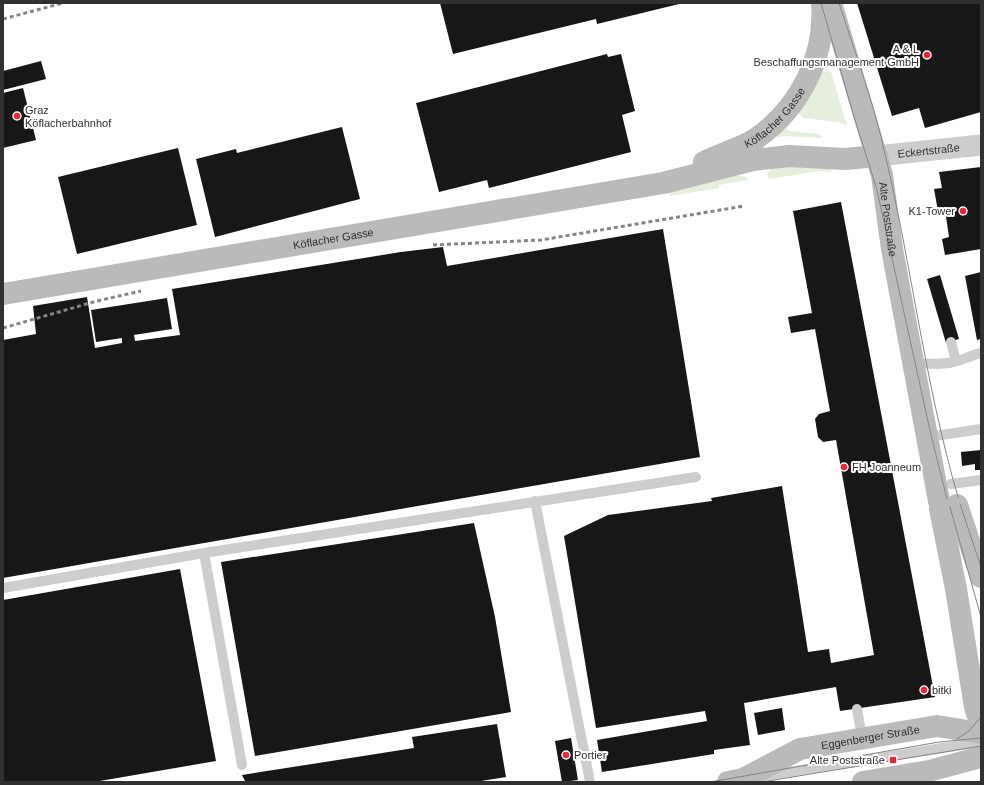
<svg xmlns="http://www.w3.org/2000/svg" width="984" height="785" font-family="Helvetica,sans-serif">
	<rect width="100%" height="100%" fill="#fff"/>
	<path fill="#e6eedd" d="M820 71 831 72 847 126 843 123 803 118 796 111Z
		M782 125 789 131 819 134 821 135V138L783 136 773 138Z
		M778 166 831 167V172L820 171 769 179 767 174 771 169Z
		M736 175 746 177 748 180 719 185V188L670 196 668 192Z"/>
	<path fill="#171717" d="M440 3H679V4L597 24 596 19 453 54Z
		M857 3H981V112L925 128 919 108 892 116Z
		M607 54 608 57 621 54 635 111 622 115 631 152 489 188 487 180 439 192 416 103Z
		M41 61 46 79 3 90V71Z
		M23 88 36 140 3 148V93Z
		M342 127 360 199 215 237 196 159 236 149 237 153Z
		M178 148 197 225 77 254 58 177Z
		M981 167V249L945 255 942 239 949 237 945 210 938 211 934 189 942 188 939 172Z
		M841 202 935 697 840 711 836 687 744 703 750 745 714 750V754L602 772 597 740 707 721 705 711 596 728 564 536 608 515 712 501 711 498 782 486 808 652 829 649 831 663 874 655 836 440 823 442 818 437 815 419 819 414 830 411 815 329 791 333 788 317 812 313 793 211Z
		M663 229 700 457 3 578V340L36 334 33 306 87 297 95 348 122 343V338L96 342 91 310 167 298 172 329 134 335 135 341 180 335 172 289 401 252 443 247 447 266Z
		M981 272V339L977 340 965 276Z
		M940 275 959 339 946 343 927 279Z
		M981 450V470H975V464L962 466 961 452Z
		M474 523 495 617 511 712 255 756 221 562Z
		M180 569 216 761 94 782H3V600Z
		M782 708 785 730 758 735 754 713Z
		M497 724 506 777 475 782H242L245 781 242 775 414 748 412 737Z
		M571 738 578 780 562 782 555 741Z"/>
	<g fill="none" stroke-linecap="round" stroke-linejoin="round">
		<path stroke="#cdcdcd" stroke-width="10" d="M951 342 956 361
			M913 363C927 363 943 366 957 361 965 359 972 355 981 353
			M928 437 981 429
			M951 484 981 480
			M535 501 590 782
			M204 553 242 765
			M3 588 204 553 696 477
			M857 709 862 738
			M763 776 981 742"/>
		<path stroke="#cdcdcd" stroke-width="21" id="s1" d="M877 156 981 145"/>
		<g stroke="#bababa" stroke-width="22">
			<path id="s2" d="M831 3 882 175 892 249 939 501"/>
			<path id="s3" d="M704 162C718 155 746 146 757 138 800 107 826 57 822 3"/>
			<path id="s4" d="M3 294 663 183 753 160 789 156 845 159 877 156"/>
			<path d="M957 505 981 577"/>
			<path d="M940 509 956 589 975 707 981 726"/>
			<path id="s5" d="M728 782 743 779 800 749 937 726 981 733"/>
			<path d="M863 782 929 771 981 757"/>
		</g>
		<path stroke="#858585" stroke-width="1" d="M821 3 855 120 877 190 931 435 947 499
			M839 3C855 53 874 103 885 154 912 268 925 384 958 497
			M960 504 981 567
			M950 507 981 617
			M957 739 969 731 981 717
			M710 782 939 742 981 738
			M762 782 981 746"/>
		<path stroke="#858585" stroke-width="3" stroke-dasharray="4 3" stroke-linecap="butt" d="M3 19 63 3
			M433 245 541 240 744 206
			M3 328 97 301 141 291"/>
	</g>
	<g fill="#f32535" stroke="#fff" stroke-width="1.5">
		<circle cx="927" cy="55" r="4"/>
		<circle cx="17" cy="116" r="4"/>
		<circle cx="963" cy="211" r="4"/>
		<circle cx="844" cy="467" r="4"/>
		<circle cx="924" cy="690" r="4"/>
		<circle cx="566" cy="755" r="4"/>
		<rect x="889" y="756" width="8" height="8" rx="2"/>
	</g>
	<g text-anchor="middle" stroke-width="4" stroke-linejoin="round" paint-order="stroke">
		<g font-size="11" fill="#303030" stroke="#fff" text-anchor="start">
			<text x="919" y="53" text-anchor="end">A &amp; L<tspan x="919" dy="13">Beschaffungsmanagement GmbH</tspan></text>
			<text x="25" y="114">Graz<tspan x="25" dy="13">Köflacherbahnhof</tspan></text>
			<text x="955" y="215" text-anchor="end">K1-Tower</text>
			<text x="852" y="471">FH Joanneum</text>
			<text x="932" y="694">bitki</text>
			<text x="574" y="759">Portier</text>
			<text x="885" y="764" text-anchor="end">Alte Poststraße</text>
		</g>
		<g font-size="11" fill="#303030" stroke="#fff">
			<text dy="4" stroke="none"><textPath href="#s3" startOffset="85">Köflacher Gasse</textPath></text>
			<text dy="4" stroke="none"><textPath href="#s1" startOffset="52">Eckertstraße</textPath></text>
			<text dy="4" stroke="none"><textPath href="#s2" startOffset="224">Alte Poststraße</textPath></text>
			<text dy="4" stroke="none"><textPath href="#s4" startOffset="335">Köflacher Gasse</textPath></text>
			<text dy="4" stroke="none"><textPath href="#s5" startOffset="151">Eggenberger Straße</textPath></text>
		</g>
	</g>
	<rect width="984" height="785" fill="none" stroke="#303030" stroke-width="8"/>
</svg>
